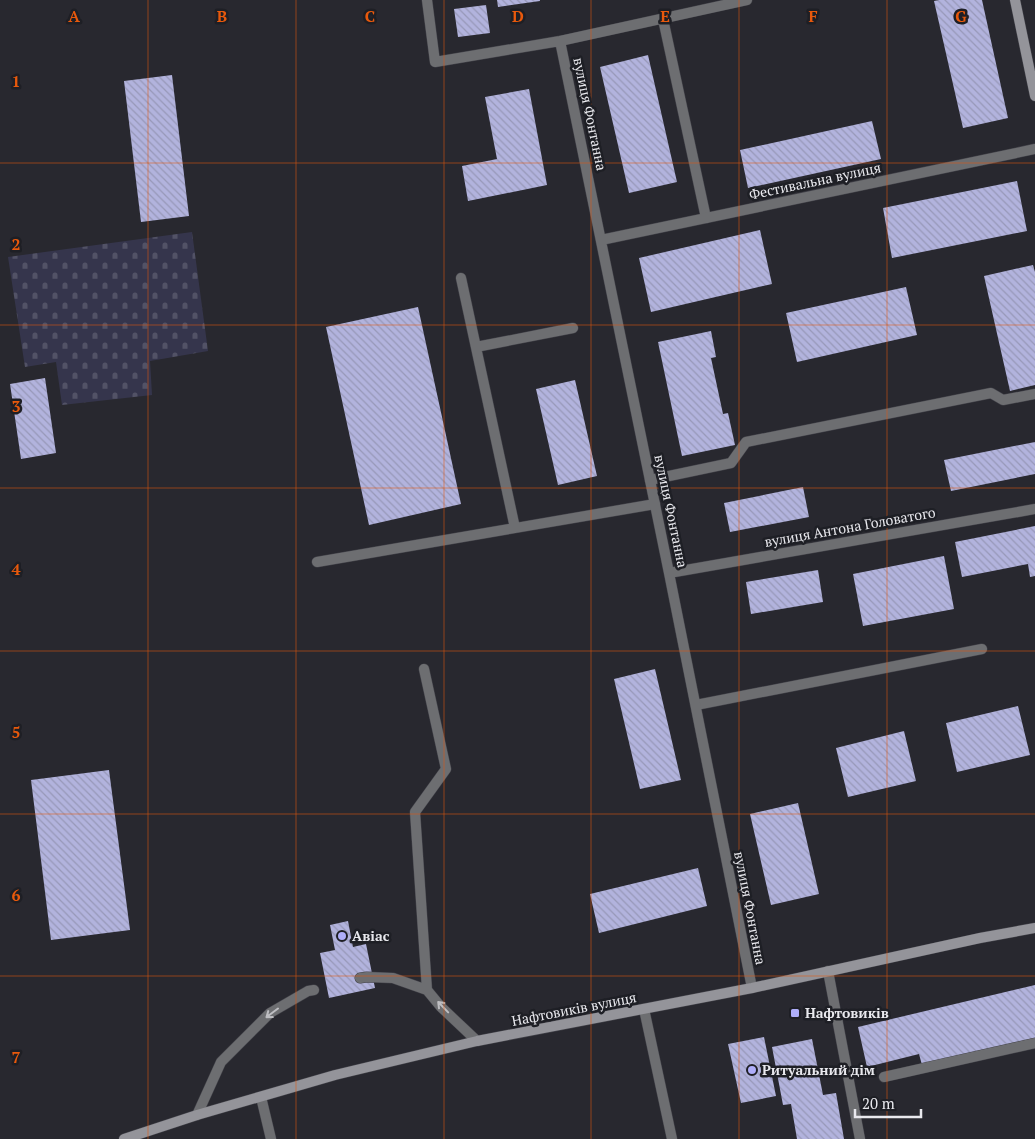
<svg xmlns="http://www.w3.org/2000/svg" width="1035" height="1139" font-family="'PT Serif',serif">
	<defs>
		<pattern id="cemetery-stones" width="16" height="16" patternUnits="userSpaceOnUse" patternTransform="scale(1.25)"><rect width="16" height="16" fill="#35354c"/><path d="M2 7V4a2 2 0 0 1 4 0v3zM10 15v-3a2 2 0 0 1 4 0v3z" fill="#525266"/></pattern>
		<pattern id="building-back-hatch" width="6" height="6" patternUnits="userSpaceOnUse" patternTransform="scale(1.25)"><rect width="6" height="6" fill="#b2b3dd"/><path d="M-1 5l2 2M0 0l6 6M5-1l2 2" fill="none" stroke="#9798b8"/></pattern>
	</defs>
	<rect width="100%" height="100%" fill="#28282f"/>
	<path fill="url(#cemetery-stones)" d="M192 232 208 351 150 361 152 395 62 405 56 362 25 367 8 257Z"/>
	<path fill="url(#building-back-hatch)" d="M497 0H540V1L498 7Z
		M939 0H982L1008 118 963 128 934 1Z
		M486 5 490 33 458 37 454 9Z
		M648 55 677 182 629 193 600 67Z
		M172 75 189 216 141 222 124 81Z
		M529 89 547 185 468 201 462 166 497 159 485 97Z
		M872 121 881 159 748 188 740 150Z
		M1017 181 1027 231 892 258 883 208Z
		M760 230 772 284 651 312 639 258Z
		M1033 265 1035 272V385L1010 391 984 276Z
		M906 287 917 335 797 362 786 313Z
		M418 307 461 504 369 525 326 327Z
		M711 331 716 357 711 358 723 414 728 413 735 445 682 456 658 342Z
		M45 378 56 453 21 459 10 384Z
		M575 380 597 476 558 485 536 389Z
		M1035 442V474L951 491 944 460Z
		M803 487 809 517 730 532 724 503Z
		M1035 526V576L1030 577 1028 564 962 577 955 542Z
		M944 556 954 609 863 626 853 574Z
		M818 570 823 602 751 614 746 582Z
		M655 669 681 780 640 789 614 679Z
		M1018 706 1030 755 957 772 946 723Z
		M904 731 916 781 848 797 836 748Z
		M109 770 130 930 51 940 31 780Z
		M798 803 819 894 771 905 750 814Z
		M698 868 707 906 599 933 590 894Z
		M348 921 353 947 366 944 375 988 329 998 320 953 335 950 330 925Z
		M1035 985V1038L922 1065 919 1054 867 1067 858 1027Z
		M764 1037 776 1096 741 1103 728 1044Z
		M812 1039 823 1095 836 1093 844 1139H797L791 1104 783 1105 772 1047Z"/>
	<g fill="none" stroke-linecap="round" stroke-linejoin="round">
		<g stroke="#43434a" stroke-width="11">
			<path id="lane" d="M663 19 706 218
				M461 278 515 528
				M476 347 573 328
				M650 480 731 463 746 442 991 393 1003 400 1035 394
				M317 562 655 504
				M424 669 446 769 415 812 427 990
				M696 705 982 649
				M828 971 860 1139
				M360 978 367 977 393 978 427 990 441 1007 477 1041
				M644 1009 672 1139
				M884 1077 1035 1043
				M261 1097 271 1139
				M197 1115 221 1062 270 1013 308 991 314 990"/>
		</g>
		<g stroke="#43434a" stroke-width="11">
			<path id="street" d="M427 0 435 62 560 41 747 0
				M560 41 669 573 752 988
				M601 240 1035 149
				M669 573 1035 509"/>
		</g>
		<g stroke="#43434a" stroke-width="11">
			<path id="secondary" d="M1015 0 1035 96
				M124 1139 197 1115 335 1075 477 1041 752 988 980 938 1035 928"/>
		</g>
		<use href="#lane" stroke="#6d6e71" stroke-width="10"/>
		<use href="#street" stroke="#6d6e71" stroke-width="10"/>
		<use href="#secondary" stroke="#94949a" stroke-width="10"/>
	</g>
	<defs><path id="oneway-shaft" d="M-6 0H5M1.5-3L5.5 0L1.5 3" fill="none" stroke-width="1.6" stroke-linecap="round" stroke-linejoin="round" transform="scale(1.25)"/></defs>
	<g stroke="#bebec2">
		<use href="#oneway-shaft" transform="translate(443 1007) rotate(-134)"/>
		<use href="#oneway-shaft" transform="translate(272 1013) rotate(143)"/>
	</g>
	<path fill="none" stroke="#e8590c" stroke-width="1" stroke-opacity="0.55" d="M148 0V1139M296 0V1139M444 0V1139M591 0V1139M739 0V1139M887 0V1139M0 163H1035M0 325H1035M0 488H1035M0 651H1035M0 814H1035M0 976H1035"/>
	<g fill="#afaefa" stroke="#1e1f25" stroke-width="2">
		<circle cx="342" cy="936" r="5"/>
		<rect x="790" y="1008" width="10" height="10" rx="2.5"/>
		<circle cx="752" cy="1070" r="5"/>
	</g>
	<g text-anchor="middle" stroke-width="5" stroke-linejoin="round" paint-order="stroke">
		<g font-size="14" fill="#e9e9ee" stroke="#1e1f25">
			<text transform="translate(590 114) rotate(78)" y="5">вулиця Фонтанна</text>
			<text transform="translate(815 181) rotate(-12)" y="5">Фестивальна вулиця</text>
			<text transform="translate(671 511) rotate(78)" y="5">вулиця Фонтанна</text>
			<text transform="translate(850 527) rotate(-10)" y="5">вулиця Антона Головатого</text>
			<text transform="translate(750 908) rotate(79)" y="5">вулиця Фонтанна</text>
			<text transform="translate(574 1009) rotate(-11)" y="5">Нафтовиків вулиця</text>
		</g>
		<g font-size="14" font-weight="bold" fill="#e9e9ee" stroke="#1e1f25" text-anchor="start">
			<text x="352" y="941">Авіас</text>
			<text x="805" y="1018">Нафтовиків</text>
			<text x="762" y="1075">Ритуальний дім</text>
		</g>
	</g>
	<g font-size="16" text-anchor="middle" font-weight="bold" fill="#e8590c" stroke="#1e1f25" stroke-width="5" stroke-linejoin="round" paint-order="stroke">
		<text x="74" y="22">A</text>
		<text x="222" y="22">B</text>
		<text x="370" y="22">C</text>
		<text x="518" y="22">D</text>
		<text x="665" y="22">E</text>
		<text x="813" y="22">F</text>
		<text x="961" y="22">G</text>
		<text x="16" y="87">1</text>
		<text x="16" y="250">2</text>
		<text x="16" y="412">3</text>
		<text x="16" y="575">4</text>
		<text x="16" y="738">5</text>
		<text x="16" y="901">6</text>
		<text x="16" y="1063">7</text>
	</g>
	<path d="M855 1109v8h66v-8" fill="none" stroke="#e9e9ee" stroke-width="2.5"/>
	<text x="862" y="1109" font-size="15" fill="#e9e9ee" stroke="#1e1f25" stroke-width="4" paint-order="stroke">20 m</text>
</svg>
